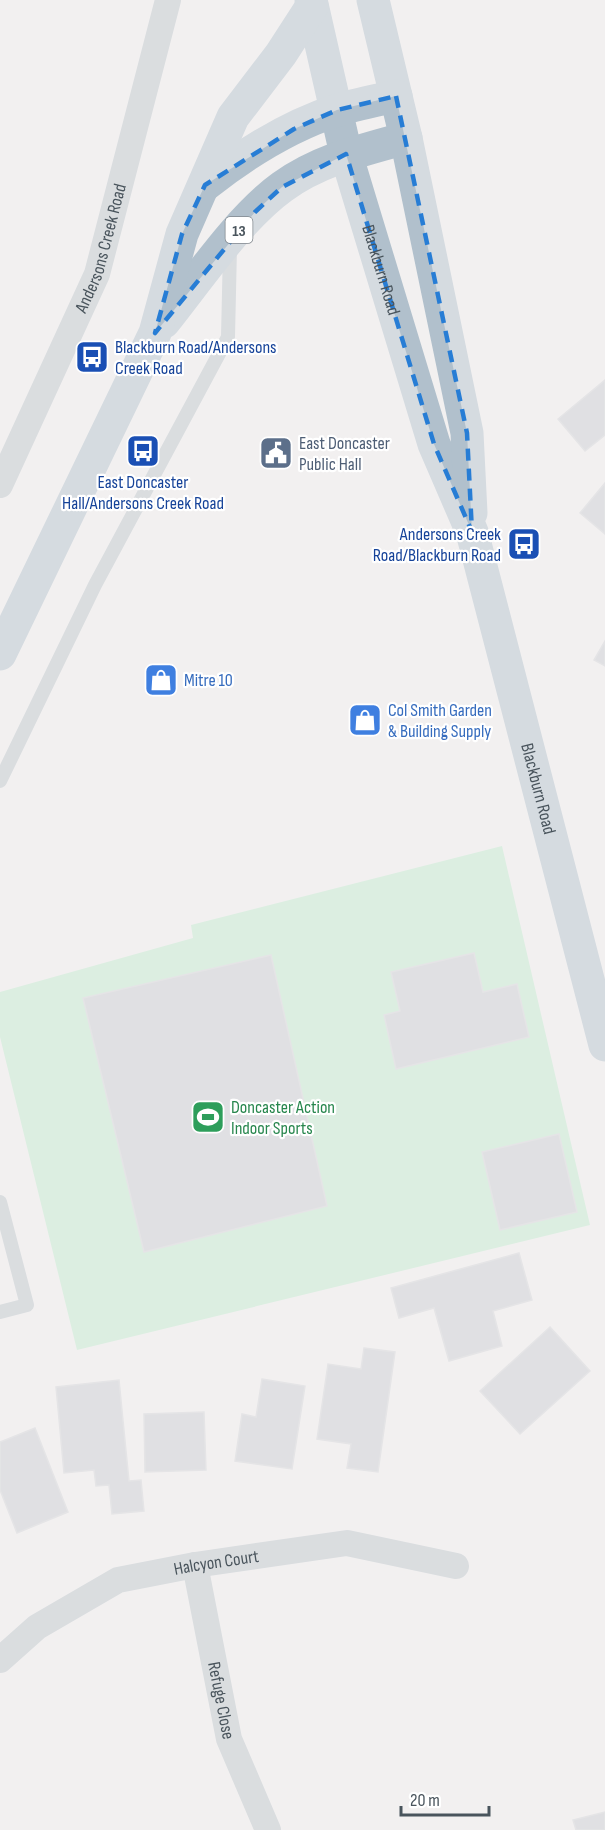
<svg xmlns="http://www.w3.org/2000/svg" width="605" height="1830" font-family="'Sofia Sans Condensed',sans-serif">
	<rect width="100%" height="100%" fill="#f2f0f0"/>
	<path fill="#c1eccf" d="M502 846 590 1225 77 1350 0 1037V992L193 938 191 925Z"/>
	<path fill="#cacdd2" stroke="#d4d6da" stroke-width="1.5" d="M605 380V435L585 451 558 419Z
		M605 483V534L580 513Z
		M605 641V666L594 660Z
		M474 953 483 992 517 984 529 1037 396 1069 384 1015 400 1011 391 972Z
		M271 955 327 1206 144 1252 83 998Z
		M559 1134 577 1212 500 1230 482 1152Z
		M519 1253 532 1300 493 1311 502 1346 449 1361 434 1308 399 1318 391 1288Z
		M550 1327 590 1371 520 1434 480 1391Z
		M364 1348 395 1352 378 1472 347 1468 351 1444 317 1439 328 1364 361 1369Z
		M262 1379 305 1386 292 1469 235 1461 242 1414 256 1417Z
		M119 1380 129 1481 141 1480 144 1511 112 1514 109 1485 96 1486 94 1470 64 1473 56 1387Z
		M204 1412 206 1470 145 1472 144 1414Z
		M35 1428 68 1512 17 1533 0 1490V1442Z
		M605 1812V1830H576L573 1820Z"/>
	<g fill="none" stroke-linecap="round" stroke-linejoin="round">
		<path stroke="#bcc5cb" stroke-width="14" d="M0 781 95 585 228 337 230 248
			M0 1202 27 1305 0 1312"/>
		<g stroke="#bcc5cb" stroke-width="26">
			<path id="s1" d="M0 485 97 274 168 0"/>
			<path id="s2" d="M195 1565 229 1739 268 1830"/>
			<path id="s3" d="M0 1660 37 1627 118 1580 195 1565 347 1543 456 1566"/>
		</g>
		<g stroke="#b1c0cc" stroke-width="33">
			<path id="s4" d="M311 0 346 154 434 444 472 532 605 1045"/>
			<path d="M373 0 406 138 467 433 471 513"/>
			<path d="M205 185C243 155 291 125 338 110 357 104 377 100 396 96"/>
			<path d="M164 322C197 281 239 218 282 187 319 160 363 150 406 138"/>
			<path d="M0 654 155 333 182 234 233 117 281 54 312 6"/>
		</g>
	</g>
	<path d="M0 0H605V1830H0ZM396 96 467 433 472 532 434 444 346 154 282 187 255 212 155 333 182 234 205 185 294 129 337 110Z" fill="#f2f0f0" fill-opacity=".55" fill-rule="evenodd"/>
	<path fill="none" stroke="#277dd5" stroke-width="4.5" stroke-dasharray="12 8" stroke-linejoin="round" d="M396 96 467 433 472 532 434 444 346 154 282 187 255 212 155 333 182 234 205 185 294 129 337 110Z"/>
	<defs>
		<g id="bus-square" transform="scale(1.725)"><rect x="-9" y="-9" width="18" height="18" rx="4" fill="#1a4fb4" stroke="#fff"/><path d="M-5-6H5V4H4V6H2V4H-2V6H-4V4H-5ZM-3.5-4V0h7V-4ZM-3.5 1.2v1.5H-2V1.2ZM2 1.2v1.5H3.5V1.2Z" fill="#fff"/></g>
		<g id="civic-square" transform="scale(1.725)"><rect x="-9" y="-9" width="18" height="18" rx="4" fill="#5c6f8a" stroke="#fff"/><path d="M-.6-6.5H3V-4.5H.6V-3L4-1V1h2V6H-6V1h2V-1L-.6-3ZM-1.2 2.5V6h2.4V2.5Z" fill="#fff"/></g>
		<g id="shop-square" transform="scale(1.725)"><rect x="-9" y="-9" width="18" height="18" rx="4" fill="#3f7fe0" stroke="#fff"/><path d="M-5-2.5h2.3a2.7 3.5 0 0 1 5.4 0H5L5.5 6h-11ZM-1.5-2.5h3a1.5 2.3 0 0 0-3 0Z" fill="#fff"/></g>
		<g id="stadium-square" transform="scale(1.725)"><rect x="-9" y="-9" width="18" height="18" rx="4" fill="#2e9e5b" stroke="#fff"/><path d="M0-5a6.5 5 0 1 0 0 10a6.5 5 0 1 0 0-10ZM-3.5-1.8h7v3.6h-7Z" fill="#fff"/></g>
	</defs>
	<g fill-rule="evenodd">
		<use href="#bus-square" x="92" y="357"/>
		<use href="#bus-square" x="143" y="451"/>
		<use href="#civic-square" x="276" y="453"/>
		<use href="#bus-square" x="524" y="544"/>
		<use href="#shop-square" x="161" y="680"/>
		<use href="#shop-square" x="365" y="720"/>
		<use href="#stadium-square" x="208" y="1117"/>
	</g>
	<g text-anchor="middle" stroke-width="4.5" stroke-linejoin="round" paint-order="stroke">
		<rect fill="#fff" stroke="#80878d" stroke-width="1.5" x="225.5" y="217" width="27" height="26" rx="4.5"/>
		<g font-size="16" font-weight="bold" fill="#49545c">
			<text x="239" y="236">13</text>
		</g>
		<g font-size="18" fill="#49545c" stroke="#fff">
			<text dy="6" stroke="none"><textPath href="#s1" startOffset="258">Andersons Creek Road</textPath></text>
			<text dy="6" stroke="none"><textPath href="#s4" startOffset="279">Blackburn Road</textPath></text>
			<text dy="6" stroke="none"><textPath href="#s4" startOffset="822">Blackburn Road</textPath></text>
			<text dy="6" stroke="none"><textPath href="#s3" startOffset="243">Halcyon Court</textPath></text>
			<text dy="6" stroke="none"><textPath href="#s2" startOffset="138">Refuge Close</textPath></text>
		</g>
		<g font-size="18" fill="#164399" stroke="#fff" text-anchor="start">
			<text x="115" y="353">Blackburn Road/Andersons<tspan x="115" dy="21">Creek Road</tspan></text>
			<text x="143" y="488" text-anchor="middle">East Doncaster<tspan x="143" dy="21">Hall/Andersons Creek Road</tspan></text>
			<text x="501" y="540" text-anchor="end">Andersons Creek<tspan x="501" dy="21">Road/Blackburn Road</tspan></text>
		</g>
		<g font-size="18" fill="#4e5e75" stroke="#fff" text-anchor="start">
			<text x="299" y="449">East Doncaster<tspan x="299" dy="21">Public Hall</tspan></text>
		</g>
		<g font-size="18" fill="#366cbe" stroke="#fff" text-anchor="start">
			<text x="184" y="686">Mitre 10</text>
			<text x="388" y="716">Col Smith Garden<tspan x="388" dy="21">&amp; Building Supply</tspan></text>
		</g>
		<g font-size="18" fill="#27864d" stroke="#fff" text-anchor="start">
			<text x="231" y="1113">Doncaster Action<tspan x="231" dy="21">Indoor Sports</tspan></text>
		</g>
	</g>
	<path d="M401 1806v9h88v-9" fill="none" stroke="#49545c" stroke-width="3"/>
	<text x="410" y="1806" font-size="18" fill="#49545c" stroke="#ffffff" stroke-width="4.5" paint-order="stroke">20 m</text>
</svg>
